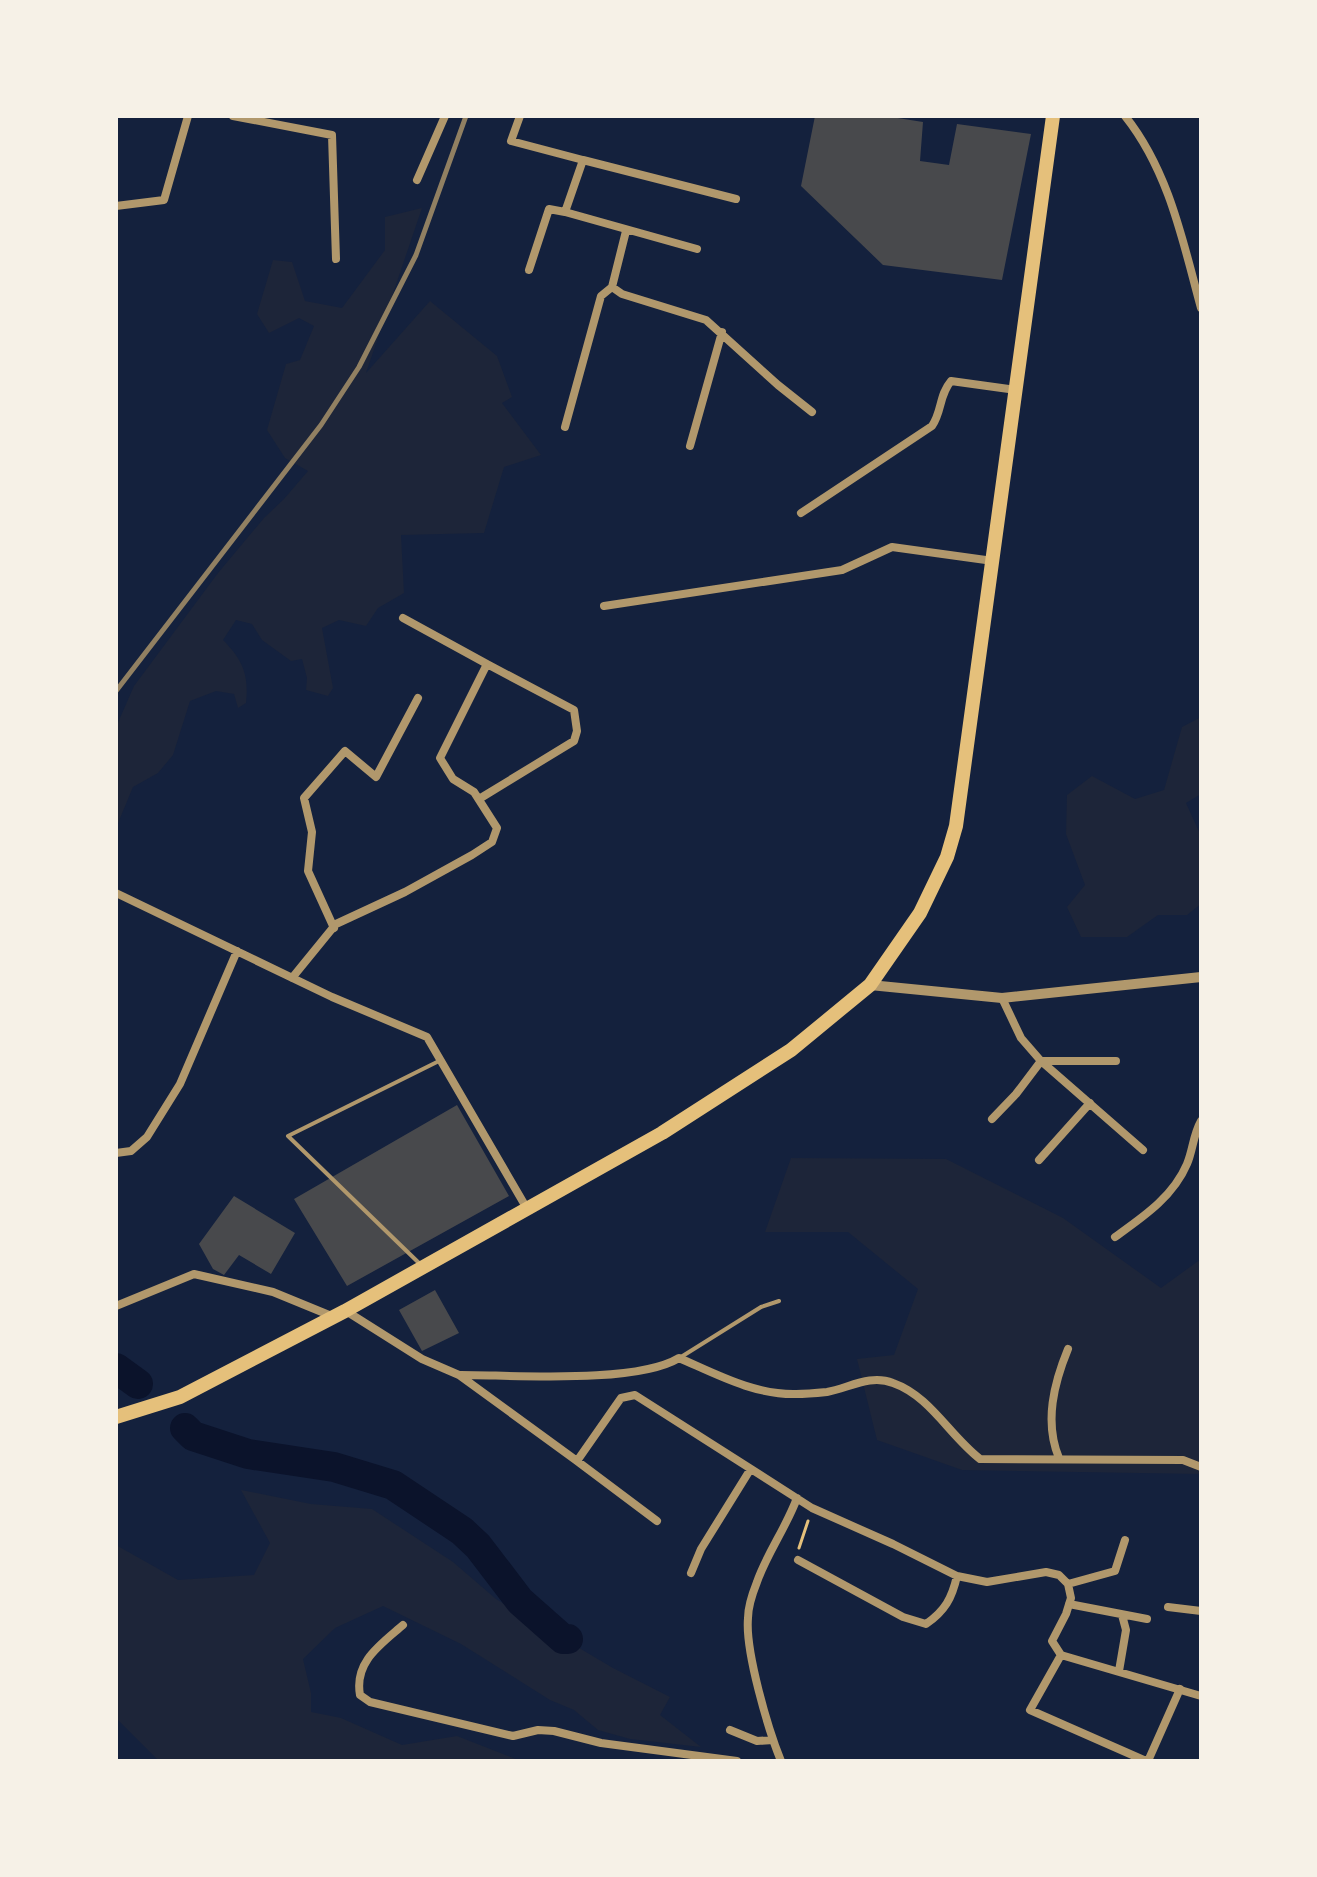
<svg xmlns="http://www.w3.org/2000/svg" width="1317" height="1877" font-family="Inter,sans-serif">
	<rect width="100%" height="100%" fill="#14213d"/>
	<path fill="#1d2539" d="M422 208 366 373 430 301 497 356 512 397 502 403 541 455 504 467 484 533 401 535 404 593 378 608 366 626 339 620 322 628 333 688 328 696 306 690 307 678 302 659 291 661 262 640 252 624 236 620 223 640C243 660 249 675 246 703L238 708 234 694 216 691 190 701 173 755 158 773 133 787 116 828V727L134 686 218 573 264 518 284 499 308 471 285 458 267 430 286 364 300 360 314 326 299 318 269 333 257 314 273 260 292 262 305 301 342 308 385 250V217Z
		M1201 717V794L1186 803 1201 836V904L1187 915H1158L1127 937H1081L1067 907 1085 885 1066 834 1067 795 1092 776 1135 799 1164 790 1182 727Z
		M791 1158 946 1159 1063 1218 1161 1288 1201 1259V1474L962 1470 877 1440 857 1359 894 1355 918 1289 848 1232H765Z
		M241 1490 311 1504 372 1509 453 1562 496 1599 613 1668 670 1697 660 1715 701 1747 630 1739 598 1730 574 1710 550 1700 461 1644 383 1606 335 1628 303 1659 311 1693V1712L341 1718 402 1745 457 1736 521 1761H159L116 1718V1545L178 1580 254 1575 270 1543Z"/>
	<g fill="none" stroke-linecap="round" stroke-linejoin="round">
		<path stroke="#0b132b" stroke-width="30" d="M116 1368 138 1384
			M185 1428 193 1436 248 1454 334 1467 393 1485 462 1531 478 1546 520 1601 563 1639H568"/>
	</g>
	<path fill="#48494c" d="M815 116H885L923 122 920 161 949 165 957 124 1031 134 1002 280 883 265 801 186Z
		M457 1105 509 1196 347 1286 294 1199Z
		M234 1196 295 1233 271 1274 239 1255 224 1275 213 1269 199 1244Z
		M435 1290 459 1333 422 1351 399 1310Z"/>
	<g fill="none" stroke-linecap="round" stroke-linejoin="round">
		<path stroke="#e5c07b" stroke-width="3" d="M799 1548 808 1521"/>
		<path stroke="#b1986c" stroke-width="4" d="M420 1264 288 1136 441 1060
			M681 1357 761 1307 779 1301"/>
		<path stroke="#b1986c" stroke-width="8" d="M233 116 332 135 336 259
			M520 116 511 141 583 160 565 212 697 249
			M1125 116C1169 171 1183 242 1201 308
			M583 160 736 199
			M417 180 445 116
			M116 206 164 200 188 116
			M529 270 549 209 565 212
			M612 287 622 294 706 320 778 385 812 412
			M565 427 601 296 612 287 626 231
			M690 446 722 332
			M801 513 932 426C942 412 939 395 951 381L1016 390
			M604 606 842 570 892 547 993 561
			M479 799 574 741 577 731 574 710 487 664
			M116 893 332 997 427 1037 526 1207
			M334 928 308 871 312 832 304 798 345 751 376 777 418 698
			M292 978 336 924 405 892 472 855 492 842 497 828 474 792 453 779 440 758 487 664 403 618
			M1002 998 1021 1038 1041 1061 1143 1150
			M992 1119 1016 1094 1041 1061H1116
			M116 1153 131 1151 147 1137 180 1084 237 951
			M1039 1160 1090 1103
			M1115 1237C1143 1217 1173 1197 1187 1164 1193 1150 1193 1135 1201 1121
			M116 1306 194 1274 273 1292 334 1317
			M346 1311 422 1359 459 1375 577 1461 621 1398 635 1395 812 1508 893 1544 957 1576 987 1582 1046 1572 1059 1575 1068 1584 1071 1598 1066 1614 1052 1641 1061 1655 1030 1710 1146 1761
			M461 1375C514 1375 636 1384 679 1358 716 1374 754 1395 796 1394 806 1394 817 1393 827 1392 849 1388 870 1374 893 1383 930 1396 949 1435 980 1459L1183 1460 1201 1467
			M1059 1458C1044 1422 1054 1383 1068 1349
			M577 1461 657 1521
			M798 1560 903 1617 926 1624C945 1611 952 1598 957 1576
			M691 1573 701 1549 750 1470
			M1068 1584 1115 1571 1125 1540
			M1069 1604 1147 1619
			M1168 1607 1201 1611
			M403 1625C380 1645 354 1662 360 1695L370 1702 513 1736 538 1730 554 1731 601 1743 737 1761
			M1061 1655 1201 1696
			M1119 1671 1126 1630 1122 1615
			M730 1730 757 1741 773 1740
			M781 1761C768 1729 745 1651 748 1618 748 1607 753 1592 757 1582 767 1553 786 1528 797 1498
			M1148 1761 1180 1689"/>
		<path stroke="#b1986c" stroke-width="10" d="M870 985 1002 998 1201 977"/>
		<path stroke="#e5c07b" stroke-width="14" d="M116 1417 180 1397 345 1311 662 1133 791 1050 870 985 920 913 947 857 956 826 1053 116"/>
		<path stroke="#918062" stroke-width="5" d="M116 691 321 425 359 367 416 255 466 116"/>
	</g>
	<rect width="1317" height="1877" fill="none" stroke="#f6f1e7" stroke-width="236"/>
</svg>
